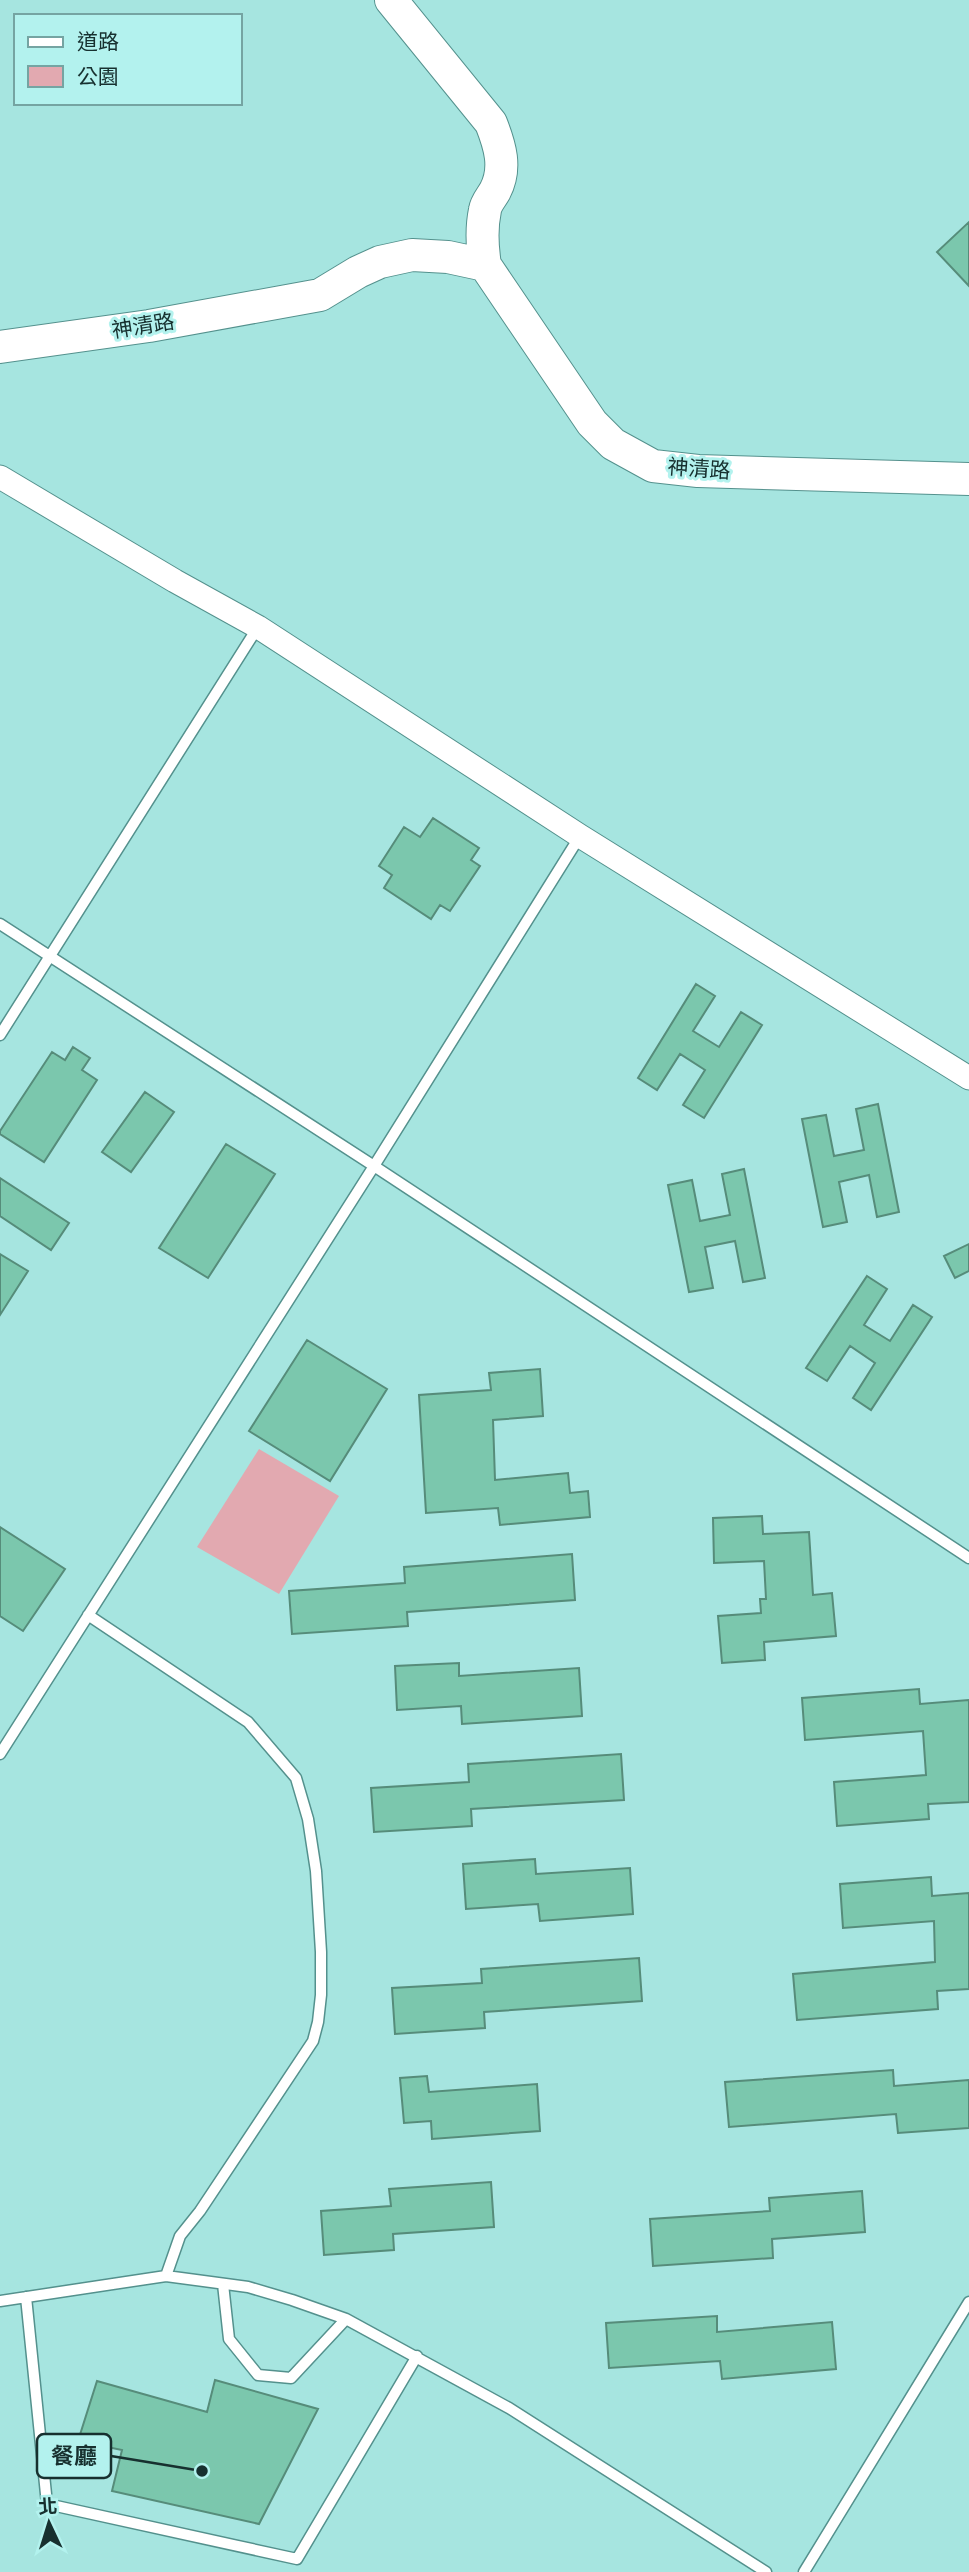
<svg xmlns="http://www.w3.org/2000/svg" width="969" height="2572" font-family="'Open Sans','Noto Sans TC',sans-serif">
	<rect width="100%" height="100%" fill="#a6e5e0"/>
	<path fill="#e2a9b0" d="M259 1449 339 1496 279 1594 197 1547Z"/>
	<path fill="#7bc7ad" stroke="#568c7a" stroke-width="2" d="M969 222V286L937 252Z
		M433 818 479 848 471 860 480 866 450 911 440 905 431 919 384 888 392 875 379 866 404 827 420 837Z
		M696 984 715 996 693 1031 719 1047 741 1012 762 1025 704 1118 683 1105 705 1070 680 1054 657 1090 638 1078Z
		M73 1047 90 1058 82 1070 97 1080 44 1162 0 1134V1131L52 1052 65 1060Z
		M145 1092 174 1112 131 1172 102 1152Z
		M878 1104 899 1212 877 1217 869 1175 839 1182 847 1222 823 1227 802 1119 826 1115 834 1156 864 1150 856 1109Z
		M226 1144 275 1174 208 1278 159 1248Z
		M744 1169 765 1278 743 1282 735 1241 705 1247 713 1288 689 1292 668 1185 692 1180 700 1221 730 1215 722 1174Z
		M0 1178 69 1223 51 1250 0 1216Z
		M969 1244V1271L955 1278 944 1256Z
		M0 1254 28 1271 0 1315Z
		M867 1276 887 1289 864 1325 890 1341 913 1305 932 1317 871 1410 853 1398 875 1363 850 1346 827 1381 806 1368Z
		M307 1340 387 1389 330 1481 249 1431Z
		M540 1369 543 1416 493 1420 495 1480 568 1473 570 1493 588 1491 590 1517 500 1525 498 1508 426 1513 419 1395 491 1390 489 1373Z
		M762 1516 763 1534 809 1532 813 1595 832 1593 836 1636 764 1642 765 1660 722 1663 718 1616 761 1613 760 1599H766L764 1561 714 1563 713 1518Z
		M0 1527 65 1569 23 1631 0 1616Z
		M572 1554 575 1600 407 1612 408 1626 292 1634 289 1591 405 1583 404 1567Z
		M459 1663V1676L579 1668 582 1716 462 1724 461 1706 397 1710 395 1666Z
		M919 1689 920 1704 969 1700V1802L928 1804 929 1819 837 1826 834 1782 926 1775 923 1731 805 1740 802 1698Z
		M621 1754 624 1800 471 1809 472 1826 374 1832 371 1788 469 1782 468 1764Z
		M535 1859 536 1874 630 1868 633 1914 540 1921 538 1904 466 1909 463 1864Z
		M931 1877 932 1896 969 1893V1989L937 1991 938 2009 797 2020 793 1974 935 1962 934 1921 843 1928 840 1884Z
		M639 1958 642 2001 484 2012 485 2028 395 2034 392 1988 482 1983 481 1969Z
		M893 2070 894 2086 969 2080V2128L898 2133 896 2114 729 2127 725 2082Z
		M427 2076 429 2092 537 2084 540 2131 432 2139 431 2121 404 2123 400 2078Z
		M491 2182 494 2227 393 2234 394 2250 324 2255 321 2211 391 2206 389 2189Z
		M862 2191 865 2232 772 2239 773 2258 653 2266 650 2219 770 2211 769 2198Z
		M717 2316V2332L832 2322 836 2369 722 2379 720 2361 609 2368 606 2323Z
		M215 2380 318 2409 259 2524 112 2491 122 2450 78 2441 97 2381 207 2412Z"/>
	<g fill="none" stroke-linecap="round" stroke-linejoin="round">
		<g stroke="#54918d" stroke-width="13">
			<path id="lane" d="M0 924 374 1166 969 1558
				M0 1035 258 627
				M88 1615 248 1722 296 1778 308 1819 316 1871 321 1952V1995L318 2022 313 2041 200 2211 180 2236 166 2276
				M0 1754 374 1166 580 836
				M223 2284 229 2339 258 2375 291 2378 346 2319
				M26 2297 47 2504 297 2559 417 2356
				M0 2301 166 2276 248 2287 292 2300 346 2319 509 2408 766 2572
				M804 2572 969 2302"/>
		</g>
		<g stroke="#54918d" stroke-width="25">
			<path id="street" d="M0 477 175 581 258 627 580 836 969 1078"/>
		</g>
		<g stroke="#54918d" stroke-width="34">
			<path id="secondary" d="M391 0 491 123C500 146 507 168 495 191 491 198 486 203 485 210 481 229 482 246 485 265
				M0 347 149 326 320 295 358 272 380 262 412 255 448 257 485 265 592 423 613 444 653 466 698 471 969 479"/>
		</g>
		<use href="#lane" stroke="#fff" stroke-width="10"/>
		<use href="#street" stroke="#fff" stroke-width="23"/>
		<use href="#secondary" stroke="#fff" stroke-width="32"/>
	</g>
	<g text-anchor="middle" stroke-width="6" stroke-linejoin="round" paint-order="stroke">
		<g font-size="21" fill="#17302f" stroke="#b3f2ee">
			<text transform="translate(143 326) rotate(-9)" y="7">神清路</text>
			<text transform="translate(699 469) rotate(4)" y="7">神清路</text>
		</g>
	</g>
	<path fill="none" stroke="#17302f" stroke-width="2.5" d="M202 2471L111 2456"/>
	<circle fill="#17302f" stroke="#b3f2ee" stroke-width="2.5" cx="202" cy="2471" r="7"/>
	<rect fill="#b3f2ee" stroke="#17302f" stroke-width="2.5" x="37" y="2434" width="74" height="44" rx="7"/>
	<g font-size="23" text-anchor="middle" font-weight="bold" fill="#17302f">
		<text x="74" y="2464">餐廳</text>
	</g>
	<rect x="14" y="14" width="228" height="91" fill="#b3f2ee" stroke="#75a4a2" stroke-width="2"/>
	<rect x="28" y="37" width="35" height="10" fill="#ffffff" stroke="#75a4a2" stroke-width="2"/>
	<text x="77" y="49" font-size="21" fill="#17302f">道路</text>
	<rect x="28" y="66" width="35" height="21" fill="#e2a9b0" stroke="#75a4a2" stroke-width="2"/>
	<text x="77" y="84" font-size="21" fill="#17302f">公園</text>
	<g transform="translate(49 2523) rotate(356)" stroke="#b3f2ee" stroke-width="5" paint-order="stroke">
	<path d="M0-5L12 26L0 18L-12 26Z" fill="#17302f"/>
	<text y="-10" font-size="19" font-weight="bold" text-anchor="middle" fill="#17302f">北</text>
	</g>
</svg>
